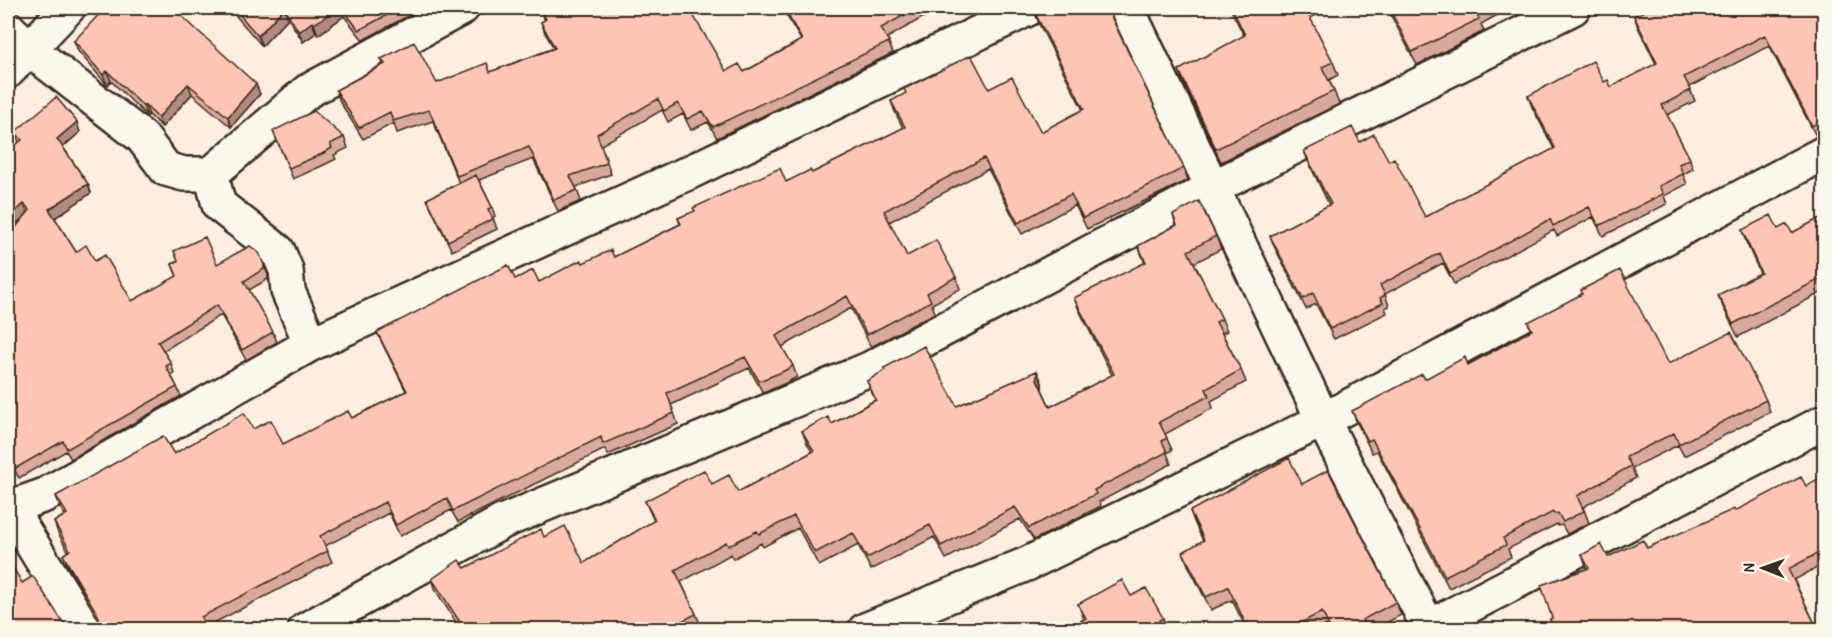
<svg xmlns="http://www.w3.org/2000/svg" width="1832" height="637" font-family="'Patrick Hand',sans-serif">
	<rect width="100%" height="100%" fill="#fcede1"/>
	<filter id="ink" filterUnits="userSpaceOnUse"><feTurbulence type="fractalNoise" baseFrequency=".0167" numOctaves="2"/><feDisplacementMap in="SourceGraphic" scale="12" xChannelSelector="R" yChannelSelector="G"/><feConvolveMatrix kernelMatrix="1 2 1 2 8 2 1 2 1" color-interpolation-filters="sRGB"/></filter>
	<g filter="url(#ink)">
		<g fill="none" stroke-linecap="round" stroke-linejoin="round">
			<g stroke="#3b2a1e" stroke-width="38">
				<path id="minor" d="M1127 8 1323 420 1430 630
					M8 28 29 49 142 137 166 169 184 174H211L219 205 278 251 286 270 288 291 311 344
					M8 71 68 8
					M211 174 308 91 462 8
					M9 507 85 630
					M8 508 45 495 311 344 690 172 1030 8
					M305 630 502 522 869 369 1212 188 1573 8
					M865 630 1027 564 1323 420 1824 153
					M1423 630 1824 422"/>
			</g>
			<use href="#minor" stroke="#fbf7ec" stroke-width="33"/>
		</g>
		<path fill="#daa99d" stroke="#3b2a1e" stroke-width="1.5" d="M229 8H423L363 40 344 16 318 35 316 33 303 42 288 18 262 46Z
			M538 8H570L572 12 726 71 744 72 801 40 782 8H932L933 12 887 38 893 53 717 138 708 122 691 130 683 114 668 122 662 110 601 145 611 174 576 187 581 201 558 211 533 159 479 180 492 207 495 216 493 218 497 229 452 251 431 208 427 199 459 183 433 121 397 133 394 123 363 139 340 102 336 90 383 64 381 59 437 83 490 72 554 48 545 33 541 22 545 20Z
			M1230 8H1331L1310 18 1333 62 1338 75 1329 80 1334 91 1339 104 1221 162 1184 83 1179 70 1244 36Z
			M1387 8H1510L1481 24 1484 31 1417 65Z
			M1824 8V132L1816 136 1769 46 1689 87 1695 101 1667 115 1690 159 1693 169 1683 174 1687 184 1664 196 1667 204 1603 236 1593 217 1557 236 1554 230 1454 284 1443 263 1385 294 1389 306 1385 308 1387 313 1334 339 1316 304 1306 309 1274 246 1270 236 1329 205 1308 161 1304 151 1360 142 1389 161 1425 217 1554 149 1532 107 1528 96 1604 82 1611 87 1656 64 1638 27 1634 16Z
			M1035 13 1184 168 1188 180 1087 229 1075 205 1022 234 988 169 889 222 907 256 956 277 960 289 932 304 935 313 871 347 851 308 782 347 793 366 797 377 786 383 763 393 749 368 671 405 678 424 608 455 605 449 458 522 451 510 400 536 389 513 325 546 332 562 206 627H98L99 621 68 566 63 555 68 551 58 533 54 522 65 515 60 508 56 496 174 454 253 429 283 444 352 418 406 391 382 343 377 332 515 279 539 282 583 263 614 257 680 224 678 218 812 173 903 128 895 112 891 101 989 89 1041 132 1083 110 1039 24Z
			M74 41 260 94 231 127 192 94 162 127 149 115 147 116 111 81 107 85 78 51Z
			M273 131 344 137 348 148 334 155 336 159 326 164 293 179Z
			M15 132H80L63 147 88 184 91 193 55 218 76 252 95 261 132 301 177 277 172 264 178 261 174 251 217 264 259 253 268 275V279L249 290 273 332 277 342 246 360 221 315 163 351 171 363 174 373 171 375 177 387 181 396 71 459 66 451 19 478 8 459V237L24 217 8 230V151L19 142Z
			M1173 215 1216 236 1221 249 1194 263 1222 319 1227 331 1222 333 1241 370 1246 382 1211 401 1213 408 1165 434 1172 450 1167 453 1171 464 1099 502 1101 506 1034 540 1020 519 946 559 934 537 871 570 858 545 819 566 798 528 763 547 761 543 733 559 731 554 681 582 696 614 701 626 693 630H461L436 591 432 579 465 568 544 537 584 563 654 521 645 501 712 484 738 492 812 452 807 443 802 431 832 424 875 400 867 381 957 406 1037 371 1042 383V389L1050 407 1112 375 1079 310 1074 298 1145 263 1138 246 1176 225Z
			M1824 216V291L1738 337 1723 307 1718 295 1760 273 1746 242 1742 230 1778 229 1792 233Z
			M1528 322 1668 364 1766 400 1770 412 1684 456 1678 445 1632 468 1636 478 1583 507 1589 523 1567 534 1562 525 1558 526 1557 524 1508 549 1511 557 1449 588 1377 451 1372 453 1357 423 1352 411 1425 379 1468 365 1531 331Z
			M1824 476V564L1794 580 1818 630H1553L1550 619 1552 618 1587 569 1582 555 1608 557 1647 548 1806 486Z
			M1302 484 1396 602 1401 615 1373 630H1329L1326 625 1318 630H1247L1232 600 1211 610 1188 565 1183 552 1203 541 1195 524 1190 511Z
			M1131 596 1163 618 1167 629 1165 630H1065L1084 619 1078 604Z"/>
		<path fill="#b2897f" stroke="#3b2a1e" stroke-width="1.5" d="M36 8H43L38 13Z
			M284 8 288 18 262 46 258 36Z
			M338 8H341L344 16 318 35 314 24Z
			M312 22 316 33 303 42 299 32Z
			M107 71 111 81 107 85 103 75Z
			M188 84 192 94 162 127 158 118Z
			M256 84 260 94 231 127 228 117Z
			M145 105 149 115 147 116 143 106Z
			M77 122 80 132 61 149 57 139Z
			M88 184 91 193 53 219 49 209Z
			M24 204 28 214 8 230V217Z
			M1037 371 1042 383V391L1037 379Z"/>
		<path fill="#fec4b6" stroke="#3b2a1e" stroke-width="1.5" d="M105 8H173L256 84 228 117 188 84 158 118 145 105 143 106 107 71 103 75 74 41Z
			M234 8H338L314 24 312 22 299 32 284 8 258 36Z
			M342 8H400L359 30Z
			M540 8H570L572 12 580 8H689L726 71 739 64 744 72 802 40 784 8H917L881 28 889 42 713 127 703 111 687 119 678 103 664 111 658 99 597 134 607 163 570 176 577 190 554 200 529 147 457 176 429 110 393 121 390 112 359 128 336 90 385 64 381 59 414 42 437 83 487 63 490 72 555 48 541 22 546 19Z
			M1041 8H1107L1184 168 1083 218 1071 194 1018 223 984 158 884 211 907 256 936 240 956 277 927 293 931 301 867 335 847 296 776 336 793 366 782 372 759 381 745 357 667 393 674 413 603 444 601 437 453 511 447 498 396 525 385 502 320 536 328 551 201 617 207 630H95L98 627 99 617 63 555 70 550 54 522 67 514 56 496 163 436 174 454 244 413 253 429 271 420 283 444 348 411 352 418 407 391 377 332 508 265 515 279 533 270 539 282 581 260 583 263 611 250 614 257 681 224 678 218 695 211 693 208 780 168 786 182 810 170 812 173 905 127 891 101 906 93 904 89 971 55 989 89 1012 77 1041 132 1084 109 1035 13Z
			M1232 8H1305L1333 62 1322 67 1334 91 1216 149 1179 70 1245 35Z
			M1389 8H1483L1476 11 1479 19 1412 52Z
			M1651 8H1824V119L1812 126 1765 35 1684 77 1691 90 1662 105 1690 159 1679 164 1683 174 1659 186 1663 194 1599 226 1589 207 1553 226 1550 219 1450 274 1440 253 1380 285 1385 295 1380 298 1383 303 1330 329 1313 293 1303 299 1270 236 1331 204 1304 151 1352 127 1360 142 1374 134 1389 161 1394 158 1425 217 1555 148 1528 96 1593 61 1604 82 1608 80 1611 87 1657 63 1634 16Z
			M56 97 77 122 57 139 88 184 49 209 76 252 86 245 95 261 105 255 132 301 177 276 172 264 178 261 174 251 205 237 217 264 250 246 259 253 264 265V269L244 281 273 332 242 350 217 305 158 342 171 363 166 366 177 387 67 449 63 441 16 468 8 455V237L30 210 24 204 8 217V151L22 140 15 132Z
			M314 111 344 137 330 144 332 148 322 154 289 168 273 131Z
			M476 175 492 207 488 209 493 219 448 241 427 199Z
			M1199 201 1216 236 1188 251 1222 319 1216 322 1241 370 1206 389 1209 396 1159 422 1167 438 1162 441 1167 452 1094 490 1096 494 1029 528 1015 507 941 546 930 525 867 558 853 533 815 553 794 516 759 534 757 531 728 546 726 542 675 570 696 614 664 630H465L432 579 459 560 465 568 541 529 544 537 565 526 584 563 655 520 645 501 704 470 712 484 729 475 738 492 814 451 802 431 828 417 832 424 876 400 867 381 885 370 884 368 924 346 957 406 1037 371V379L1050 407 1114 374 1074 298 1146 262 1138 246 1177 225 1173 215Z
			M1771 215 1778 229 1787 224 1792 233 1824 216V277L1733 324 1718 295 1761 273 1742 230Z
			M1620 270 1668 364 1731 332 1766 400 1679 444 1674 433 1626 457 1631 466 1577 496 1584 511 1563 522 1558 513 1554 514 1553 512 1503 538 1506 545 1445 576 1372 439 1368 441 1352 411 1422 374 1425 379 1465 357 1468 365 1532 330 1528 322 1582 294 1581 290Z
			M1289 458 1302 484 1328 470 1396 602 1362 620 1365 627 1360 630H1331L1322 612 1287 630H1249L1228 587 1206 597 1183 552 1204 540 1190 511Z
			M1824 476V550L1788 569 1818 630H1554L1550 619 1552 618 1541 585 1589 568 1582 555 1601 544 1608 557 1643 540 1647 548 1734 509 1735 511 1801 477 1806 486Z
			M8 559 22 583 33 576 68 630H8Z
			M1122 580 1131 596 1146 588 1163 618 1159 620 1164 630H1065L1086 618 1078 604Z"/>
	</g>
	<rect width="1832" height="637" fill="none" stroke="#fbf7ec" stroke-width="30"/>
	<rect x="15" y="15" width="1802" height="607" fill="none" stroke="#3b2a1e" stroke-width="2" filter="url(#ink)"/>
	<g transform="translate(1763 568) rotate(271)" stroke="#fbf7ec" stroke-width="4.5" paint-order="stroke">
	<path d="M0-4.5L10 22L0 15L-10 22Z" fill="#3b2a1e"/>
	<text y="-9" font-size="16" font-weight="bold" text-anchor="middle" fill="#3b2a1e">N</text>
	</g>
</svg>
